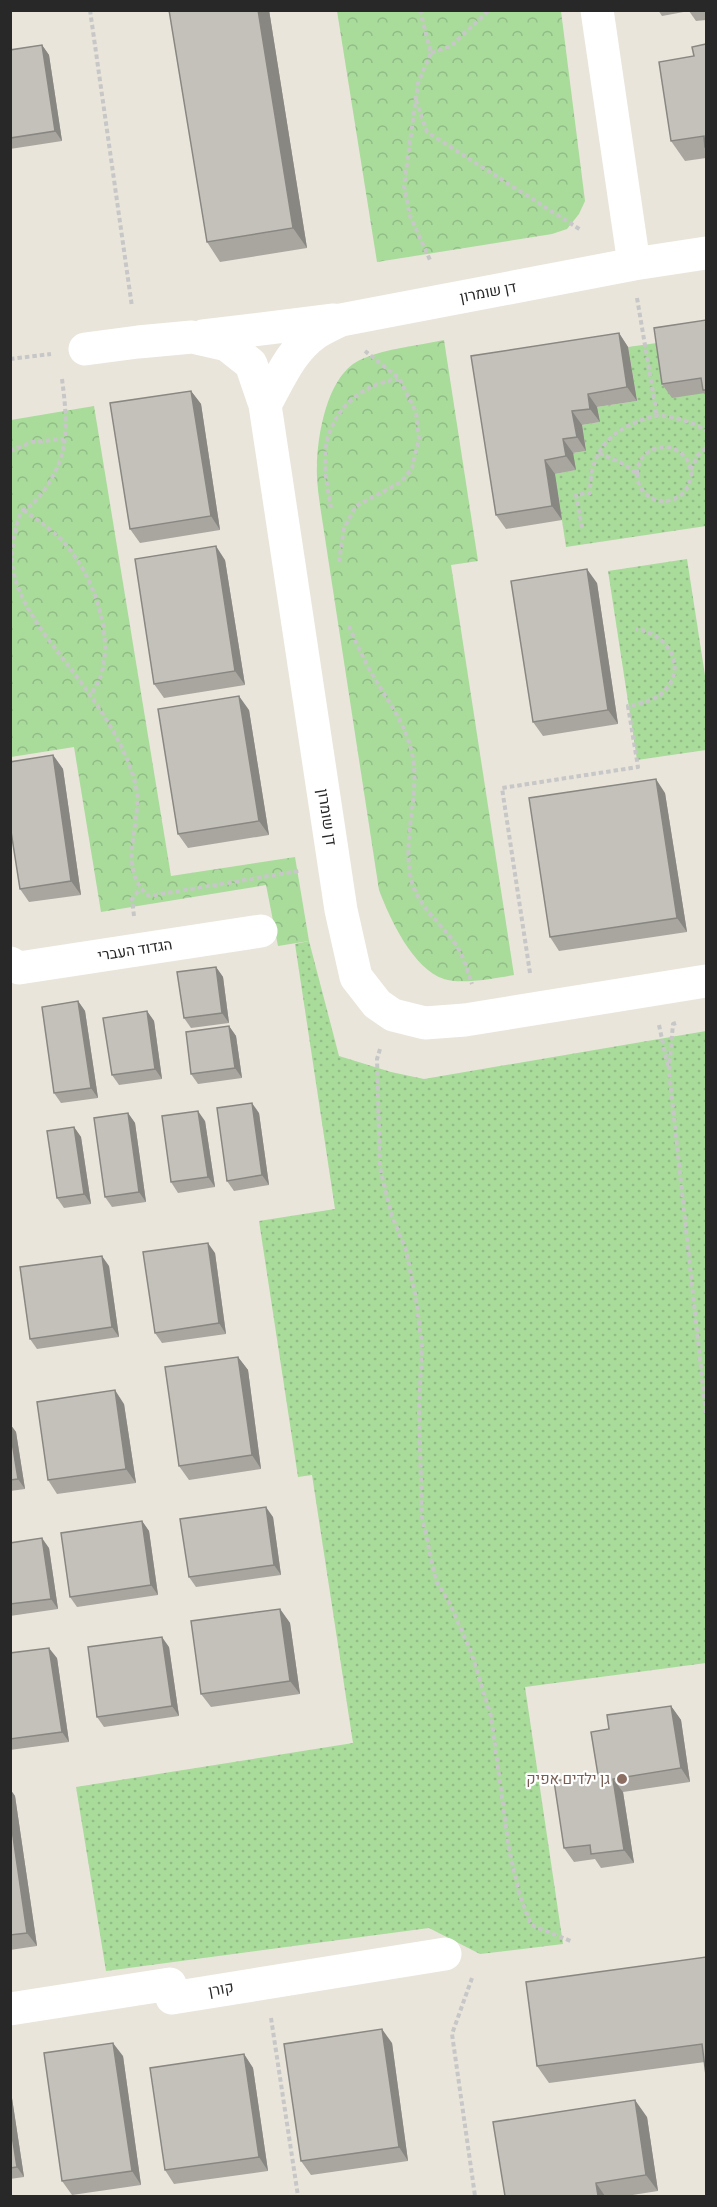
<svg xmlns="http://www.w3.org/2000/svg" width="717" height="2207" font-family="Signika,Heebo,sans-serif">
	<defs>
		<pattern id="grass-dots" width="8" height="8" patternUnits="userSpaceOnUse" patternTransform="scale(1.5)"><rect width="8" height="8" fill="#a9db9b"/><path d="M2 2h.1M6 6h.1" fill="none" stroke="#91bc86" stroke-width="1.8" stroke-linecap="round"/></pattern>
		<pattern id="forest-crowns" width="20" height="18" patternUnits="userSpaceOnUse" patternTransform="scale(1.5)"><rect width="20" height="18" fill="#a9db9b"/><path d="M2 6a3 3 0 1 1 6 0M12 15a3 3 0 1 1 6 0" fill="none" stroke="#91bc86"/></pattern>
	</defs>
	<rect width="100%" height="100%" fill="#e9e5db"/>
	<path fill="url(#grass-dots)" d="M664 342 706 393V526L566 547 555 474 575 470 573 453 586 451 582 425 600 422 597 407 637 401 628 347Z
		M687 559 706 682V750L637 760 608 571Z
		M309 941 339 1056 391 1072 424 1079 706 1031V1663L525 1687 563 1944 480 1954 429 1928 106 1971 76 1787 353 1743 312 1475 298 1477 259 1221 335 1209 295 944Z"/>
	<path fill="url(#forest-crowns)" d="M337 11H561L585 201 579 214 567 229 552 234 377 262Z
		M444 340 478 561 451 565 514 975C496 978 461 985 444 979 413 969 390 919 379 890L321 512C319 497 316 481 317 465 318 432 328 373 362 359 387 348 417 346 444 340Z
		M94 406 171 876 295 857 309 941 278 946 266 885 101 912 74 747 11 757V420Z"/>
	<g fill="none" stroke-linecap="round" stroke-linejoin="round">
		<path stroke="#c7c7c7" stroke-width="4" stroke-dasharray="4.5 3" stroke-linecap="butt" d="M90 10 132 307
			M420 10 431 53 418 83 404 186 410 216 430 260
			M431 53 451 46 489 10
			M416 100 427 132 581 230
			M637 298 657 416
			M10 359 51 354
			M62 379C66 410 70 443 55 472 49 484 41 496 31 505 30 506 24 510 23 510 15 521 12 546 12 559 13 606 65 657 90 695 102 712 114 731 123 750 129 764 135 777 137 793 140 827 117 871 149 896L299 871
			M637 474a27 27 0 1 1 54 0a27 27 0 1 1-54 0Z
			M10 451 32 442 64 439
			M599 453 624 464 636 473
			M691 470 698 455 706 448
			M331 508C327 485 321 456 329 434 340 402 366 384 398 379
			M23 510C39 521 54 531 66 545 93 576 114 634 101 675 99 682 94 689 91 695
			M582 528 576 495 590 493C590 461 601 439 630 425 639 421 648 417 657 416 673 415 693 423 706 430
			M339 562 344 528 356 506 401 482 412 468 419 439 416 412 399 378 365 351
			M349 626C354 638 360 651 366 663 384 698 409 723 414 765 417 802 404 838 410 874 415 904 437 919 454 942 463 954 467 970 472 984
			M134 916 132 899 140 889
			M530 973 502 788 638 767 628 706C639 704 651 701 660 695 690 671 670 634 636 629
			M676 1023 673 1024 669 1071 706 1415
			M659 1025 668 1067
			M380 1049 377 1059 380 1168 392 1216 406 1250 416 1299 422 1346 419 1409 422 1517 436 1581 450 1604 471 1652 491 1716 509 1849 519 1893 531 1925 573 1942
			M472 1978 452 2034 475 2196
			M271 2018 298 2196"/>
		<path stroke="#fff" stroke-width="33" d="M597 10 634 264
			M203 336 334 320
			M85 349 138 342 192 337 227 345 251 364 265 405 341 910 356 977 377 1004 393 1015 425 1023 465 1020 706 981
			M265 405C279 380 291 350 316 333 324 328 333 324 341 320L634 264 706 253
			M10 963 19 968 261 931
			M10 2009 170 1984 172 1998 445 1954"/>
	</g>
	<path fill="#a9a6a0" d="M169 10H269L307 248 220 262 207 242Z
		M658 10H706V20L696 21 689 11 662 16Z
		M706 44V158L685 161 671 141 694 56Z
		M42 45 49 55 62 141 10 149V50Z
		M706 320V395L705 393 672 398 662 384Z
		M619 333 628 347 637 401 597 407 600 422 582 425 586 451 573 453 576 470 555 474 562 520 506 529 496 515Z
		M191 391 201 404 220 530 140 543 130 529Z
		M225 560 245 685 164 698 154 684Z
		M597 583 618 724 543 736 533 722Z
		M249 710 269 835 188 848 178 834Z
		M53 755 63 769 81 895 29 902 20 889Z
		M665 793 687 932 559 951 550 937Z
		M216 967 223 977 229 1023 191 1028 184 1018Z
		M78 1001 85 1011 98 1098 61 1103 54 1093Z
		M147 1011 154 1021 162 1079 119 1085 112 1075Z
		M229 1026 236 1036 242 1078 198 1084 191 1074Z
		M128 1113 135 1123 146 1202 112 1207 105 1197Z
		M259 1113 269 1185 234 1191 227 1181Z
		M205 1121 215 1187 178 1193 171 1182Z
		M74 1127 81 1137 91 1204 64 1208 57 1198Z
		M215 1253 226 1334 162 1343 155 1333Z
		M109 1266 119 1337 37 1349 30 1339Z
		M238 1357 248 1370 261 1469 189 1480 179 1466Z
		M124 1404 136 1483 57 1494 48 1480Z
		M10 1424 16 1432 25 1489 10 1491Z
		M273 1517 281 1575 196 1587 189 1577Z
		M142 1521 149 1531 158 1595 77 1607 70 1597Z
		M10 1543 49 1548 58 1609 10 1616Z
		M280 1609 290 1623 300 1694 211 1707 201 1694Z
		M169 1647 179 1716 104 1727 97 1717Z
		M10 1653 57 1658 69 1742 10 1750Z
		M671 1706 681 1720 690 1782 623 1792 634 1863 601 1868 595 1859 574 1862 564 1848 598 1775 609 1729Z
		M10 1789 15 1796 37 1946 10 1950Z
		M706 1957 705 2062 549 2083 537 2066Z
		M392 2043 408 2161 311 2175 301 2161Z
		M244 2054 253 2068 268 2171 174 2184 165 2170Z
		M123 2056 141 2185 72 2195 62 2181Z
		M10 2085 24 2177 10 2179Z
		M647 2117 658 2191 626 2196H505Z"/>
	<path fill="#898782" d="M258 10H269L307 248 293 228Z
		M42 45 49 55 62 141 55 131Z
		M619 333 628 347 637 401 627 387Z
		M191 391 201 404 220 530 211 516Z
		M588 394 597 407 600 422 590 409Z
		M572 411 582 425 586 451 577 437Z
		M563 439 573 453 576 470 566 456Z
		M545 460 555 474 562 520 552 506Z
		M216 546 225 560 245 685 235 671Z
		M587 569 597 583 618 724 608 710Z
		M239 696 249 710 269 835 259 821Z
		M53 755 63 769 81 895 71 881Z
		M656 779 665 793 687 932 677 918Z
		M216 967 223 977 229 1023 222 1013Z
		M78 1001 85 1011 98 1098 91 1088Z
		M147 1011 154 1021 162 1079 155 1069Z
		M229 1026 236 1036 242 1078 235 1068Z
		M252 1103 259 1113 269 1185 262 1175Z
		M198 1111 205 1121 215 1187 208 1177Z
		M128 1113 135 1123 146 1202 139 1192Z
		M74 1127 81 1137 91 1204 84 1194Z
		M208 1243 215 1253 226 1334 219 1323Z
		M102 1256 109 1266 119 1337 112 1327Z
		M238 1357 248 1370 261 1469 252 1455Z
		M115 1390 124 1404 136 1483 126 1469Z
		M10 1424 16 1432 25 1489 18 1479 10 1430Z
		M266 1507 273 1517 281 1575 274 1565Z
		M142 1521 149 1531 158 1595 151 1585Z
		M42 1538 49 1548 58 1609 51 1599Z
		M280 1609 290 1623 300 1694 290 1681Z
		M162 1637 169 1647 179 1716 172 1706Z
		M49 1648 57 1658 69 1742 62 1732Z
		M671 1706 681 1720 690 1782 681 1768Z
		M613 1779 623 1792 634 1863 624 1850Z
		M10 1789 15 1796 37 1946 27 1933 10 1816Z
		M382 2029 392 2043 408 2161 399 2147Z
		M113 2043 123 2056 141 2185 132 2171Z
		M244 2054 253 2068 268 2171 259 2157Z
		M10 2085 24 2177 17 2167 10 2123Z
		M635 2100 647 2117 658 2191 646 2175Z
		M596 2183 605 2196H598Z"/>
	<path fill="#c4c1ba" stroke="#898782" stroke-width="1.5" d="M169 10H258L293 228 207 242Z
		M706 44V147H705L704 136 671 141 659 62 694 56 692 47Z
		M42 45 55 131 10 138V50Z
		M706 320V390H703L701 378 662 384 654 328Z
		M619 333 627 387 588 394 590 409 572 411 577 437 563 439 566 456 545 460 552 506 496 515 471 356Z
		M191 391 211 516 130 529 110 403Z
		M216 546 235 671 154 684 135 559Z
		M587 569 608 710 533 722 511 581Z
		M239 696 259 821 178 834 158 709Z
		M53 755 71 881 20 889 10 825V762Z
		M656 779 677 918 550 937 529 798Z
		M216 967 222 1013 184 1018 177 972Z
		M78 1001 91 1088 54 1093 42 1007Z
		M147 1011 155 1069 112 1075 103 1018Z
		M229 1026 235 1068 191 1074 186 1032Z
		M252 1103 262 1175 227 1181 217 1108Z
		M198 1111 208 1177 171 1182 162 1116Z
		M128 1113 139 1192 105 1197 94 1118Z
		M74 1127 84 1194 57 1198 47 1131Z
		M208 1243 219 1323 155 1333 143 1252Z
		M102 1256 112 1327 30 1339 20 1267Z
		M238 1357 252 1455 179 1466 165 1367Z
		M115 1390 126 1469 48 1480 37 1402Z
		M10 1430 18 1479 10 1480Z
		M266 1507 274 1565 189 1577 180 1519Z
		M142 1521 151 1585 70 1597 61 1533Z
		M42 1538 51 1599 10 1604V1543Z
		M280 1609 290 1681 201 1694 191 1621Z
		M162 1637 172 1706 97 1717 88 1647Z
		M49 1648 62 1732 10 1739V1653Z
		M671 1706 681 1768 613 1779 624 1850 591 1854 590 1845 564 1848 554 1781 598 1775 591 1732 609 1729 607 1715Z
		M10 1816 27 1933 10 1935Z
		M706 1957V2075L702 2044 537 2066 526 1982Z
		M382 2029 399 2147 301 2161 284 2044Z
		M113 2043 132 2171 62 2181 44 2053Z
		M244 2054 259 2157 165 2170 150 2068Z
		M635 2100 646 2175 596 2183 598 2196H505L493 2122Z
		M10 2123 17 2167 10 2168Z"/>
	<circle fill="#8d6e63" stroke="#fff" stroke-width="2" cx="622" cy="1779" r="6"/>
	<g text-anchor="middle" stroke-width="4.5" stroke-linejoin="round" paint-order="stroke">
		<g font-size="15" fill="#282828" stroke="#fff">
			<text transform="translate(488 292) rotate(-11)" y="5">דן שומרון</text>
			<text transform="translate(327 817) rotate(81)" y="5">דן שומרון</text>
			<text transform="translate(135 950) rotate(-9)" y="5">הגדוד העברי</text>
			<text transform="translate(221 1989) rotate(-10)" y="5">קורן</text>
		</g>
		<g font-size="15" fill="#785e54" stroke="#fff" text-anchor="end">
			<text x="610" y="1784">גן ילדים אפיק</text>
		</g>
	</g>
	<rect width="717" height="2207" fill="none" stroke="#282828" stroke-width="24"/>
</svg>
